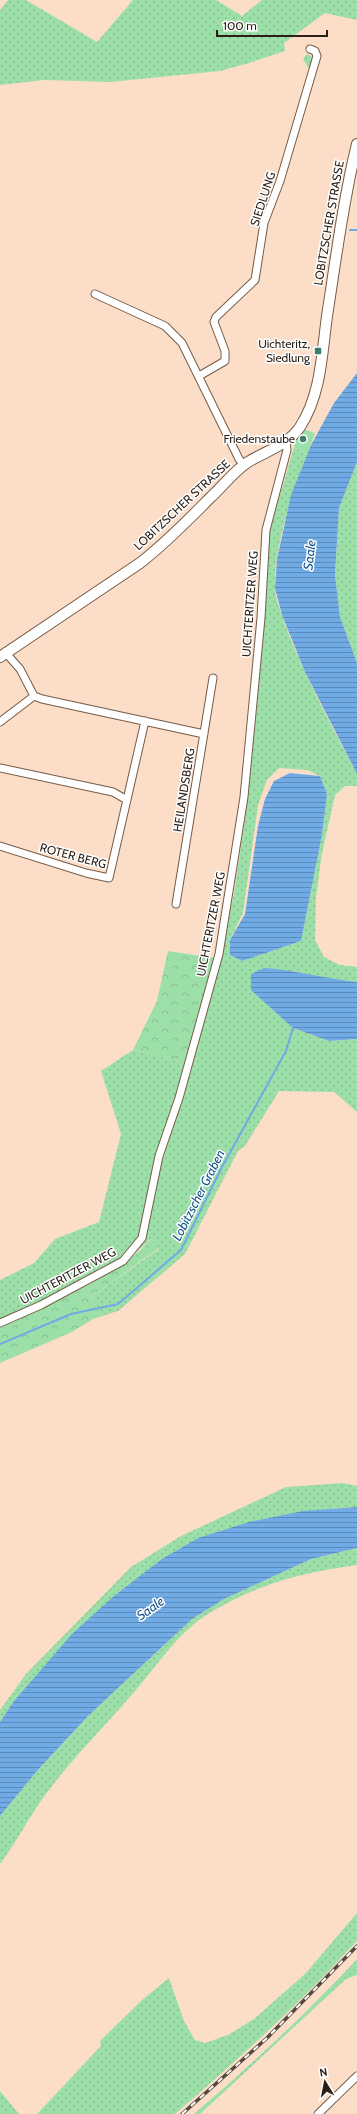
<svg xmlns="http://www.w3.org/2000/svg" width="357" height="2114" font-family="Cabin,sans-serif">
	<defs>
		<pattern id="grass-dots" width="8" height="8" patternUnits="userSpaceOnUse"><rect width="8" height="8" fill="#9ddfa8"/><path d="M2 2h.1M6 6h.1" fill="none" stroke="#87bf90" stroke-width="1.8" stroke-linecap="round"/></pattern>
		<pattern id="forest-crowns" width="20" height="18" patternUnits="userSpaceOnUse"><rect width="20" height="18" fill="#9ddfa8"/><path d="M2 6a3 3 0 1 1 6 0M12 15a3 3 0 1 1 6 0" fill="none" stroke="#87bf90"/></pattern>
		<pattern id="water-rules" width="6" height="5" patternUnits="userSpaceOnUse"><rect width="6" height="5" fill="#70abe5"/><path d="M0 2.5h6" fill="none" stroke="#5c8bb9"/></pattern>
	</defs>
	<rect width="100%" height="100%" fill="#fcdec8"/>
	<path fill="url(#grass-dots)" fill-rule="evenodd" d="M8 0H26L97 42 133 0H216L242 16 262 0H357V20L325 13 284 43 285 51 249 63 220 71 110 82 44 80 0 85V10Z
		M307 54 313 57 311 68 309 69 303 59Z
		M294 447 307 455C293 491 273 549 275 588 276 602 283 618 288 632 307 681 332 727 357 774V786H345L335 795 322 853 316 897 315 940 324 957 340 965 357 967V982L329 980 294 971 251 989 293 1028 329 1041 357 1039V1112L334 1092 279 1091 245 1146 238 1151 185 1254 118 1311 102 1316 91 1297 159 1249 152 1238 114 1271 0 1326V1280L34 1263 55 1239 99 1222 121 1134 101 1071 133 1050 195 1065 234 894 248 798 270 530ZM279 768 307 770 320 776 327 794 322 835 301 941 242 961 230 955V940L243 913 258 805 267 780Z
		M357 462V663L340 617 335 575 339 508Z
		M343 1483 357 1486V1507C310 1510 272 1515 226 1530L34 1679 14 1701 0 1722V1710L26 1674 131 1567 181 1536 286 1487Z
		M357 1548V1565C304 1572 258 1584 211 1612 177 1632 156 1668 130 1697 101 1730 69 1762 43 1798 28 1819 16 1843 0 1864V1816L36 1772 88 1716 192 1619 224 1599 311 1559Z
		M357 1913V1941C300 2003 239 2059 175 2114H37L101 2046 100 2041 142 2000 169 1978 184 2021 195 2040 205 2043 228 2035 254 2019 306 1973Z
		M357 1959V1975L346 1979 200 2114H194C251 2065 306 2014 357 1959Z
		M0 2091 19 2114H0Z"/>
	<path fill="url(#forest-crowns)" d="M168 951 220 959 195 1065 133 1050 157 1001Z
		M152 1238 159 1248 91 1297 102 1316 93 1319 72 1332 0 1363V1326C50 1302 115 1280 152 1238Z"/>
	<path fill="#9ddfa8" d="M303 429 315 433 307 455 294 447 295 439Z"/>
	<path fill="url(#water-rules)" d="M357 373V462L339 508 335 575 340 617 357 663V774L305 672 282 615 275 588 277 559 291 495 311 445 334 403Z
		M290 773 320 776 327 794 322 835 301 941 242 961 230 955V940L245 914 258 826 265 799 274 781Z
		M264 968C296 970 326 979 357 982V1039L329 1041 293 1028 251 990V974Z
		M357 1507V1548L311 1559 224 1599 192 1619 88 1716 36 1772 0 1816V1722L14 1701 72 1634 114 1596 162 1559 198 1538 249 1522 303 1511Z"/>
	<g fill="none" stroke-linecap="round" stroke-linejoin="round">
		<path stroke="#70abe5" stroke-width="2" d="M350 230H357
			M0 1344 71 1314 118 1304 181 1250 222 1167 286 1051 293 1028"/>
		<g stroke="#755c48" stroke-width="9">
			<path id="street" d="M95 294 165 326 182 343 239 459 244 465
				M199 376 225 361V351L214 322 216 317 255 280 264 223 280 181 317 56 315 51 310 49
				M5 652 20 669 34 696 42 699 204 734
				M0 722 34 696
				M0 768 113 792 127 800
				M0 846 86 873 109 878 145 721
				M176 904 213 678
				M0 1323 41 1305 123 1261 142 1238 159 1156 179 1098 219 954 244 797 261 618 266 530 287 450 286 441
				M318 2114 357 2076"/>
		</g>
		<g stroke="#755c48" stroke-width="12">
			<path id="secondary" d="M0 657 140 563C166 543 188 520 211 497 223 486 234 471 248 462 266 451 288 445 300 427 321 395 322 353 327 316 336 259 343 201 357 144"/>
		</g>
		<use href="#street" stroke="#fff" stroke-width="7"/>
		<use href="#secondary" stroke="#fff" stroke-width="10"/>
		<g stroke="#57483c" stroke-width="3.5">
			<path id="rail" d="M182 2114 267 2038 357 1946"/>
		</g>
		<use href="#rail" stroke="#fff" stroke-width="2" stroke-dasharray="6" stroke-linecap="butt"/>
	</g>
	<g fill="#3c7c6b" stroke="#fff" stroke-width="1.5">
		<rect x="314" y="347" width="8" height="8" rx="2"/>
		<circle cx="303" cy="439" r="4"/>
	</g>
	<g text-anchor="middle" stroke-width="3" stroke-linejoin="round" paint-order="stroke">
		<g font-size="12" fill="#2a1f16" stroke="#fff">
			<text transform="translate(263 199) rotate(-72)" y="4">SIEDLUNG</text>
			<text transform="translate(329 223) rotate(-80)" y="4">LOBITZSCHER STRASSE</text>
			<text transform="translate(182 505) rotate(-43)" y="4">LOBITZSCHER STRASSE</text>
			<text transform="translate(250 604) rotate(-86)" y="4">UICHTERITZER WEG</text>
			<text transform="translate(184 790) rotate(-81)" y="4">HEILANDSBERG</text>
			<text transform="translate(73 856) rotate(15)" y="4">ROTER BERG</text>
			<text transform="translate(211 924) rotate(-79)" y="4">UICHTERITZER WEG</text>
			<text transform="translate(68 1276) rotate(-28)" y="4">UICHTERITZER WEG</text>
		</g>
		<g font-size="12" fill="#2a1f16" stroke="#fff" text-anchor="end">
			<text x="310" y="348">Uichteritz,<tspan x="310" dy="14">Siedlung</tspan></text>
			<text x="295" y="443">Friedenstaube</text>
		</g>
		<g font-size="13" font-style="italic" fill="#15558b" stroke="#fff">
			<text transform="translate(309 555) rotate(-83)" y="5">Saale</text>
			<text transform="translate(198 1195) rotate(-63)" y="5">Lobitzscher Graben</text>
			<text transform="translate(150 1608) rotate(-36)" y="5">Saale</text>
		</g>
	</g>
	<g transform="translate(325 2082) rotate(350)" stroke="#ffffff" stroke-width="3" paint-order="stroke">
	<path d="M0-3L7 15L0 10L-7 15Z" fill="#2a1f16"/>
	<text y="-6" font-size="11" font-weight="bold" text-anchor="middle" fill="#2a1f16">N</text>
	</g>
	<path d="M217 30v6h110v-6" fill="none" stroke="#2a1f16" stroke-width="2"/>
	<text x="223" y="30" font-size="12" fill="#2a1f16" stroke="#ffffff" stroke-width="3" paint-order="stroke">100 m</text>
</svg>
